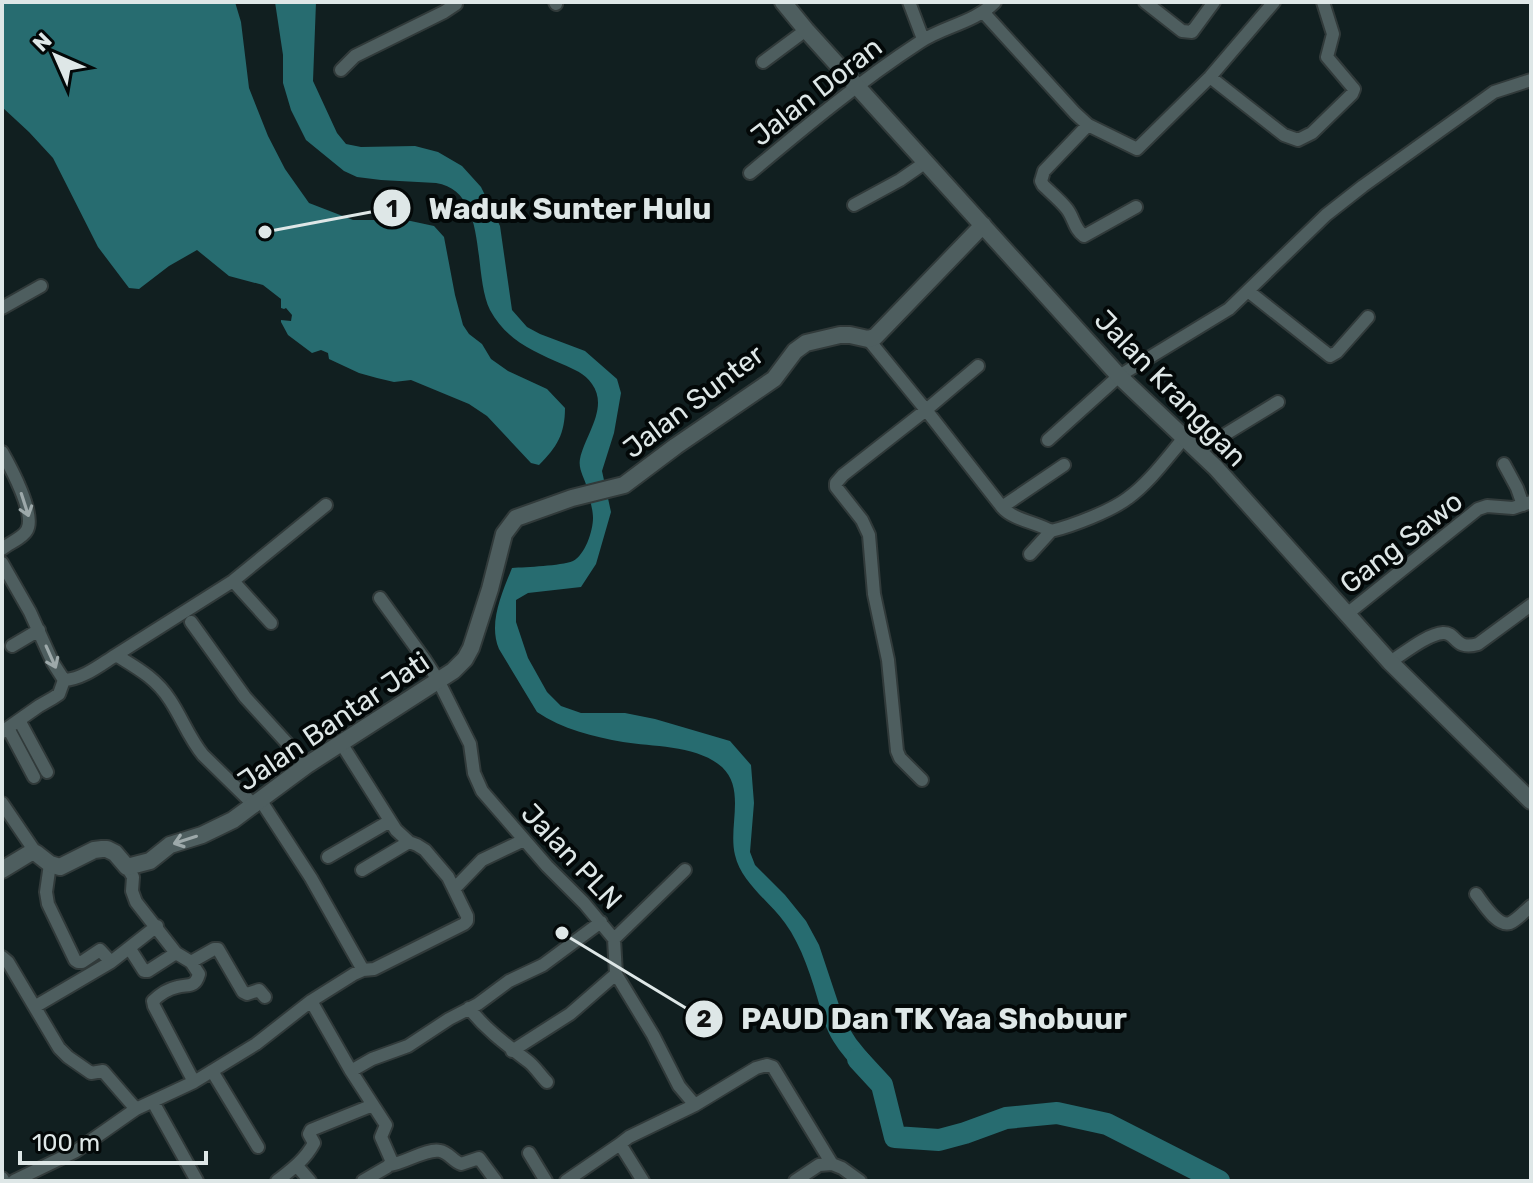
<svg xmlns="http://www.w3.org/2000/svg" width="1533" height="1183" font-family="Rubik,sans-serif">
	<rect width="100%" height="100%" fill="#111f20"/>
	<path fill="#276c70" d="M2 2H235L241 22 249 88 268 136 285 169 309 203 353 220H406L434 226 444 237 455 295 463 325 469 334 482 344 491 359 508 371 547 389 565 408C565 434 557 447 539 465L531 463 487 416 469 404 411 380 394 382 377 378 359 373 329 359 328 353 321 350 312 353 288 335 281 322V320L291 321 292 315 286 308 284 309 281 308V299L263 285 229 276 197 250 169 266 139 289 129 288 98 247 53 158 29 132 2 107Z
		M275 2H316L313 81 337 133 346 144 361 147 415 146 438 152 462 166 481 187 500 226 512 310 527 327 540 334 585 351 617 379 621 393 614 433 602 471 611 512 596 564 581 587 528 593 516 600V622L528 658 547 692 561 706 581 713H625L655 719 730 741 751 765 754 803 750 852 755 865 785 895 806 921 819 945 844 1020 856 1039 885 1075 872 1087C855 1068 834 1049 825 1024 823 1019 822 1012 820 1007 812 979 802 946 785 923 769 901 741 882 735 855 728 826 746 790 722 767 697 745 654 747 623 742 594 737 562 729 537 712L499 649C488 623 502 593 512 568 527 567 560 566 573 561 585 555 593 531 593 518 593 509 589 497 587 488 585 478 578 470 580 459 585 435 609 408 592 384 585 373 573 369 562 364 533 351 506 340 490 310 472 274 489 191 436 183L381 180 357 177 344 171 306 140 291 110 283 83V55Z"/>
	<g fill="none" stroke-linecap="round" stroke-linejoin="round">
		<path stroke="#276c70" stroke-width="22" d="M858 1059 882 1085 895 1137 939 1140 965 1133 1006 1118 1057 1113 1107 1124 1219 1181"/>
		<g stroke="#313a3a" stroke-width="16">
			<path id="street" d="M555 2 556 4
				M909 2 923 39
				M1145 2 1182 31 1192 32 1214 2
				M984 13 1075 113 1088 125 1137 149 1210 77 1274 2
				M763 62 806 30
				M341 70 355 56 444 12 456 4V2
				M1210 77 1284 135 1298 140 1312 133 1352 94 1354 89 1327 57 1333 34 1323 2
				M1088 125 1044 171 1041 181 1043 185C1051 193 1060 200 1067 209 1074 218 1074 229 1084 236L1136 207
				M750 173C805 127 860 81 920 42 944 26 974 23 995 2
				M854 205 900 180 926 162
				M1248 291 1330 356 1337 352 1368 317
				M2 308 41 286
				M868 339 926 410 1002 507 1064 465
				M1048 440 1119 376 1229 309 1326 215 1363 186 1494 92 1531 80
				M1198 451 1278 402
				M2 452C10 466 36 514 27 530 23 538 9 543 2 549
				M1504 464 1517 488 1523 505
				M1002 507C1013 520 1036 522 1051 531 1072 526 1111 511 1128 498 1149 483 1167 458 1184 438
				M1030 554 1051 531
				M2 563 30 612 53 663 64 680C83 679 100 665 116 655 137 668 156 678 170 700 182 718 189 738 203 755L255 806
				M233 581 271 623
				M380 598 425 660 438 680 470 744 474 773 482 791 547 866 584 903 614 939 616 974 653 1035 679 1086 695 1105
				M1347 614 1478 509 1487 506 1513 508 1531 502
				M191 622 245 697 307 765
				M12 646 39 630
				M116 655 233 581 326 505
				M1390 662C1403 654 1427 634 1443 633 1457 632 1454 651 1478 644L1531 605
				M19 720 47 772
				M8 728 34 777
				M2 732 39 706 53 698 59 694 64 680
				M922 780 900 758 897 751 888 660 874 594 869 535 862 520 836 487V483L843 475 926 410 978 366
				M261 801 311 878 363 970
				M2 803 36 853
				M328 857 390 821
				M50 864 46 892 48 904 75 960 78 962H82L100 950 111 962
				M127 867 133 877 132 891 136 902 176 953 191 962 199 974C195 988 189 984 177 987 168 989 159 995 153 1001L154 1006 194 1082
				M362 870 409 842
				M455 888 482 860 524 840
				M1476 894C1483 903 1497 927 1510 923 1517 920 1525 911 1531 906
				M614 939 685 870
				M130 949 144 971H148L176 953
				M2 957 8 962 59 1048 68 1057 91 1073 103 1071 136 1109
				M191 962 214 949H218L243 992 247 994 259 990 265 997
				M311 1001 351 1071 386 1125 381 1137 392 1162 387 1167 363 1181
				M36 1006 111 962 157 926
				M469 1008C487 1031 507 1045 529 1062 536 1068 541 1076 547 1082
				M512 1051 570 1014 616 974
				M212 1071 258 1147
				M351 1071 372 1059 408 1046 449 1019 478 1004 509 981 543 965 601 922
				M153 1102 197 1181
				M620 1144 629 1137 695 1105 756 1068 767 1065 773 1067 832 1164 842 1168 860 1181
				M529 1153 546 1181
				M390 1165C405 1163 427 1148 440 1151 448 1152 453 1161 461 1164L479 1158 496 1181
				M297 1166 310 1181
				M2 1178 4 1181
				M14 1181 76 1151 136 1109 194 1082 256 1044 311 1001 354 974 363 970 374 969 464 924 467 921V916L448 877 425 850 417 845 409 842 396 830 341 743
				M277 1181C291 1170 305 1160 314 1143L309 1134 311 1130 373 1105
				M566 1181 620 1144 643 1181
				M795 1181 819 1165 832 1164"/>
		</g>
		<g stroke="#313a3a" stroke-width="20">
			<path id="secondary" d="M783 2 806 30 1119 376 1216 468 1390 662 1531 801
				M2 870 30 853H36L50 864 60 867 94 850 102 849H107L115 853 127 867 150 861 170 845 202 835 233 820 307 765 453 671 465 659 471 648 490 589 504 534 516 518 572 498 624 485 676 446 774 379 795 351 806 343 840 335H850L868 339 875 337 983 225"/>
		</g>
		<use href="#street" stroke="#4e5e5f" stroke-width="12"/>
		<use href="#secondary" stroke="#4e5e5f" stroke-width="16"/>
	</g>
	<defs><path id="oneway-shaft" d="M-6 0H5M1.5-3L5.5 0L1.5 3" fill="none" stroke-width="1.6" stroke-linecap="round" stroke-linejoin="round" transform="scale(2)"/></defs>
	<g stroke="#9da9aa">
		<use href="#oneway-shaft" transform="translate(25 505) rotate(72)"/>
		<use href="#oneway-shaft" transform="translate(51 657) rotate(66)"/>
		<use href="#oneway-shaft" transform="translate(185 840) rotate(162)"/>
	</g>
	<g text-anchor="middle" stroke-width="8" stroke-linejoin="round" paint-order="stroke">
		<g font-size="28" fill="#dee7e7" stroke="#030808">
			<text transform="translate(816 91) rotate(-38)" y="10">Jalan Doran</text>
			<text transform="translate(1171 388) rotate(46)" y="10">Jalan Kranggan</text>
			<text transform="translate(693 401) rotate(-37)" y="10">Jalan Sunter</text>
			<text transform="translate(1401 542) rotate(-38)" y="10">Gang Sawo</text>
			<text transform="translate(333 721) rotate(-34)" y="10">Jalan Bantar Jati</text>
			<text transform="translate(572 856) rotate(47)" y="10">Jalan PLN</text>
		</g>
	</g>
	<path fill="none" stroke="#dee7e7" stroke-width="3" d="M265 232L392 208M562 933L704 1019"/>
	<g fill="#dee7e7" stroke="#030808" stroke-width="3">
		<circle cx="265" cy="232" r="8"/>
		<circle cx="562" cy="933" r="8"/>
		<circle cx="392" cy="208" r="20"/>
		<circle cx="704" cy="1019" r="20"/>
	</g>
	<g font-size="24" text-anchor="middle" font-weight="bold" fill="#111">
		<text x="392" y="217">1</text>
		<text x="704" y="1027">2</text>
	</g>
	<g font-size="30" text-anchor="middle" font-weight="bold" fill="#dee7e7" stroke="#030808" stroke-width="8" stroke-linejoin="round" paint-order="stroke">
		<text x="570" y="219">Waduk Sunter Hulu</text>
		<text x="934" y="1029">PAUD Dan TK Yaa Shobuur</text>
	</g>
	<rect width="1533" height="1183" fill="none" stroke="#dee7e7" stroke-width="8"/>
	<g transform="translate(56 56) rotate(315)" stroke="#030808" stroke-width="6" paint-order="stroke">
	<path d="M0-6L14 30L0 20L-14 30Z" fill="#dee7e7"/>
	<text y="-12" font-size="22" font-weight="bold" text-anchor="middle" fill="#dee7e7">N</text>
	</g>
	<path d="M20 1151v12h186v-12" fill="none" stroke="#dee7e7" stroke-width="4"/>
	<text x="32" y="1151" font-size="24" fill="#dee7e7" stroke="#030808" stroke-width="6" paint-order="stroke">100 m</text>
</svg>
